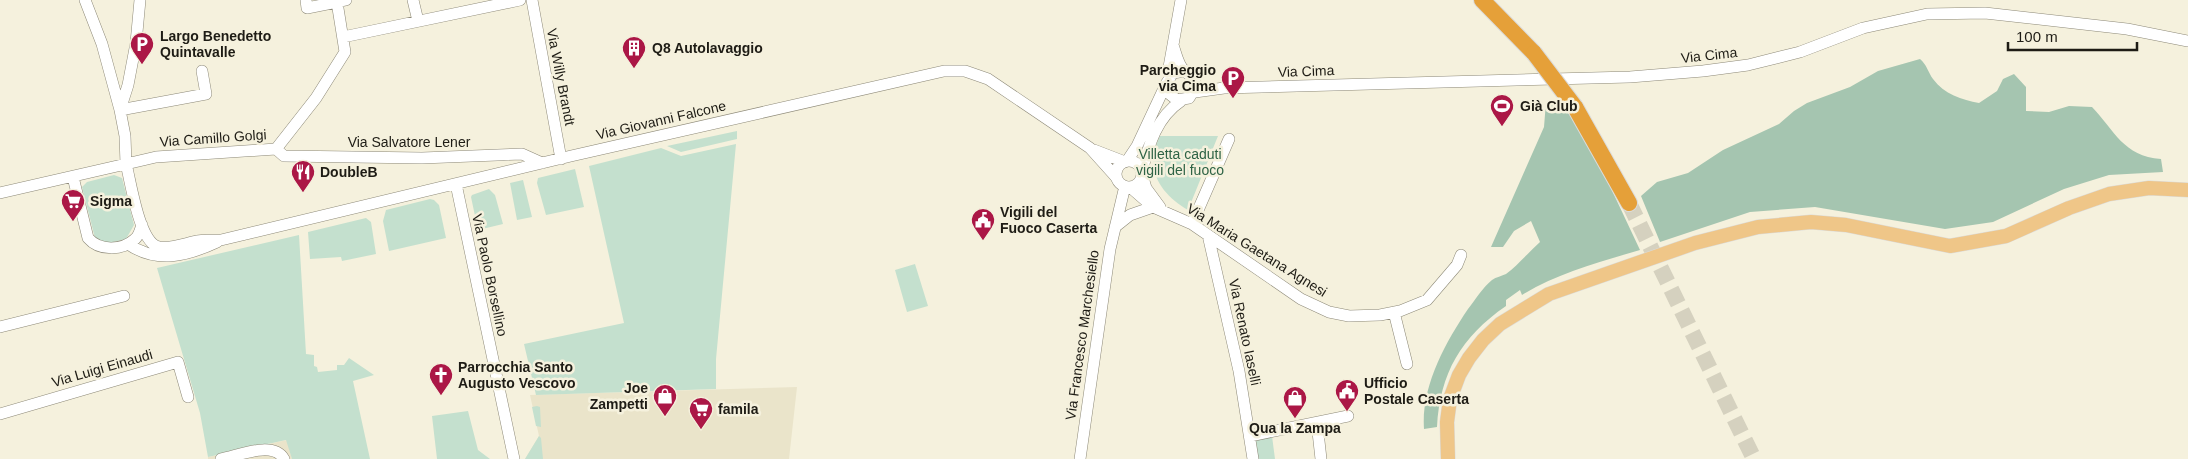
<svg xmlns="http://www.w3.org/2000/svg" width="2188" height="459" font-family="Arial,sans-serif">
	<rect width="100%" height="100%" fill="#f5f1dd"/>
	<path fill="#eae4ca" d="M797 387 789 459H525L539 436 530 395Z
		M287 440 292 459H208V457Z"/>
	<path fill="#c4e0ce" d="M737 131V139L681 152 667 146Z
		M1160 136H1218L1188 210C1168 198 1150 180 1154 154 1154 148 1158 141 1160 136Z
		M736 144 716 359V389L536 395 524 344 624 323 589 166 661 148 681 156Z
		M575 169 584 207 546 215 537 183 538 178Z
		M114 175 122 178 134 225 126 239 105 244 95 238 82 187 87 182Z
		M523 180 532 217 517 220 510 183Z
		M489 189 495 195 503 224 478 230 471 197 472 195Z
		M430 199 434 200 439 205 446 238 389 251 383 221 386 210Z
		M366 218 371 222 376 254 342 261 341 257 310 259 308 232Z
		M299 235 306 354 314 355V366L317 367 318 372 337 370V365H344L349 358 374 375 353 381 370 459H292L286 440 208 457 200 413 157 268Z
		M915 264 928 306 907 312 895 270Z
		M537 406 540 407 541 427 536 426 532 407Z
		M468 411 478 450 490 459H437L432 416Z
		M539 436 541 438 543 459H525Z
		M1272 436 1275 459H1257L1254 440Z"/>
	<path fill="#a5c5b0" d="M1920 59C1927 65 1928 72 1933 79 1944 94 1962 100 1979 103L1997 91 2003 79 2014 74 2026 87V111L2049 112 2069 106 2092 107C2115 131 2123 156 2161 159L2163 172 2109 175 2064 189 1993 222 1945 229 1815 207 1750 212 1660 242 1641 196 1657 182 1688 173 1723 150 1779 124 1794 111 1807 103 1850 87 1878 71Z
		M1546 102 1569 111 1600 165 1640 250C1599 262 1558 273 1522 295L1520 290 1506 300V306C1461 337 1440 373 1437 427L1424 429C1421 387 1445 343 1468 309 1475 300 1483 287 1492 280 1496 277 1502 276 1506 274 1518 265 1529 252 1540 242L1531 221 1514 231 1503 247H1491L1544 127Z"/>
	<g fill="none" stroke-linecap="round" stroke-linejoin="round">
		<path stroke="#d5d1bf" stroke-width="16" stroke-dasharray="16 8" stroke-linecap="butt" d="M1629 203 1754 459"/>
		<g stroke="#8d8978" stroke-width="12">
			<path id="minor" d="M85 0 102 44 120 110 206 94 202 71
				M140 0 136 43 128 85 120 110 125 136 126 164 156 157 276 149 316 98 345 52 337 2 346 0
				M306 0 307 8 337 2
				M413 0 418 21
				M532 0 561 159
				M343 37 520 0
				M1173 45C1176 53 1178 66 1185 71 1191 77 1195 77 1196 87L1189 98 1177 100 1167 92 1166 84 1173 73 1185 71
				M1170 75 1169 67 1181 0
				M1195 92 1224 88 1630 77 1703 71 1748 65 1800 52 1863 28 1927 14 1985 13 2127 29 2188 41
				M276 149 284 156 422 158 522 154 542 163
				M1094 150 1125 162
				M1127 161 1137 146 1166 84
				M1116 174a13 13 0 1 1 26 0a13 13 0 1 1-26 0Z
				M1142 171C1149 144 1157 117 1181 101
				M1142 174 1146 188 1160 207
				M73 177 88 238C99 251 122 251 135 239 139 236 140 230 142 225
				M456 184 514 459
				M1130 187 1153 207 1192 224 1301 299 1329 312 1349 316 1380 315 1400 311 1427 300 1457 265 1461 255
				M0 193 126 164C131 182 139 243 159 247 172 249 186 243 197 241 205 240 213 240 221 240L571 156 944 71H965L988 79 1090 148 1116 177
				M1192 224 1229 139
				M1115 227 1130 215 1153 207
				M1208 235 1239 371 1253 459
				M128 244C157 264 187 256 217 242
				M1394 312 1407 364
				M0 327 124 296
				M0 414 178 362 188 397
				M1317 423 1321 459
				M1250 436 1348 416
				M221 459C238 456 273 440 284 459
				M1080 459 1110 249 1125 186"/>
		</g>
		<g stroke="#dbdbda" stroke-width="15">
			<path id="major" d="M1448 459 1447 422 1450 399 1459 375 1469 358 1483 340 1500 324 1549 294 1695 243 1758 227 1811 222 1846 225 1950 246 2006 236 2069 208 2109 194 2149 188 2188 190"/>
		</g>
		<g stroke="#dbdbda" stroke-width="18">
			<path id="highway" d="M1482 0 1534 53
				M1575 107 1629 203"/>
		</g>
		<use href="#minor" stroke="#fff" stroke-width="11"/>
		<use href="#major" stroke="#efc688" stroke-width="14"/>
		<use href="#highway" stroke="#e5a039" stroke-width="16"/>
		<g stroke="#dbdbda" stroke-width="18" stroke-linecap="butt">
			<path id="highway-bridge" d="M1534 53 1575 107"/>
		</g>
		<use href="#highway-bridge" stroke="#e5a039" stroke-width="16"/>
	</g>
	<defs>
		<g id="parking-pin" transform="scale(1.25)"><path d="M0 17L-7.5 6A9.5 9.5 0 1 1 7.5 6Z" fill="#ab1746" stroke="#f5f1dd"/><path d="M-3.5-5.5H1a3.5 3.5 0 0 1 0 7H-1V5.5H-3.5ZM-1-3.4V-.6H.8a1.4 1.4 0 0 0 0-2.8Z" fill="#fff"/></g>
		<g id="building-pin" transform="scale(1.25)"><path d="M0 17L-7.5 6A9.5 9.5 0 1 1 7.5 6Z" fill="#ab1746" stroke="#f5f1dd"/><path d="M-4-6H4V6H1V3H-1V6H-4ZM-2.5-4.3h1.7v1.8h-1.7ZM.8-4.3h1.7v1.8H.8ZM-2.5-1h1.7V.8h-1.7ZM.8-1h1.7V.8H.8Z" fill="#fff"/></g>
		<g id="stadium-pin" transform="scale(1.25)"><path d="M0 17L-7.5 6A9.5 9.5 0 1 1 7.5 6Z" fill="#ab1746" stroke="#f5f1dd"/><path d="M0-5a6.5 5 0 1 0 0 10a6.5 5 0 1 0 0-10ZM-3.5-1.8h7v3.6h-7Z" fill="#fff"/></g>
		<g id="restaurant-pin" transform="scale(1.25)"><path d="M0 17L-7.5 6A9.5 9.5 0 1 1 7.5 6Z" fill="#ab1746" stroke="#f5f1dd"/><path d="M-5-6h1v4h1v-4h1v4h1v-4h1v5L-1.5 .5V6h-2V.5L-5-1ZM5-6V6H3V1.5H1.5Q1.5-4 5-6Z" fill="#fff"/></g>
		<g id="supermarket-pin" transform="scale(1.25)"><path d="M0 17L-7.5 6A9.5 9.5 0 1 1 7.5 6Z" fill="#ab1746" stroke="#f5f1dd"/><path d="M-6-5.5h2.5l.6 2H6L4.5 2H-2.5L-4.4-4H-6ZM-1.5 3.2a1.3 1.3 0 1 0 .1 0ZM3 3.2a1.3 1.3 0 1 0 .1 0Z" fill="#fff"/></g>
		<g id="civic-pin" transform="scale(1.25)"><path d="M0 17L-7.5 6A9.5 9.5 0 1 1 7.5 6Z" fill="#ab1746" stroke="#f5f1dd"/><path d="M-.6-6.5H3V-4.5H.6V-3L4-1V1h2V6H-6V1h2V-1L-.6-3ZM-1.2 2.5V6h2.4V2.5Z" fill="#fff"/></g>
		<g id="church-pin" transform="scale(1.25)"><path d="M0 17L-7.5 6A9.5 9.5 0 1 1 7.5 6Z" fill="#ab1746" stroke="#f5f1dd"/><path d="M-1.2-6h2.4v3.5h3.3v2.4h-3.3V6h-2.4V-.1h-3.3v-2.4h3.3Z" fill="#fff"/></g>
		<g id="shop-pin" transform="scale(1.25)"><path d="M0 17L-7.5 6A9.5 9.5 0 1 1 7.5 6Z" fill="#ab1746" stroke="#f5f1dd"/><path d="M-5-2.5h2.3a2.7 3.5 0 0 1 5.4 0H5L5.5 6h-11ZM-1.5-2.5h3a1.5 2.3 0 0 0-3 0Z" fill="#fff"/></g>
	</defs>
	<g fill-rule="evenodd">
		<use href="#parking-pin" x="142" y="44"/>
		<use href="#building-pin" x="634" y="48"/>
		<use href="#parking-pin" x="1233" y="78"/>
		<use href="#stadium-pin" x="1502" y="106"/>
		<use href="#restaurant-pin" x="303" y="172"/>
		<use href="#supermarket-pin" x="73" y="201"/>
		<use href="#civic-pin" x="983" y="220"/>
		<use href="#church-pin" x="441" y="375"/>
		<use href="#civic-pin" x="1347" y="391"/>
		<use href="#shop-pin" x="665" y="396"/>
		<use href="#shop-pin" x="1295" y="398"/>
		<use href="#supermarket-pin" x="701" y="409"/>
	</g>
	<g text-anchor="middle" stroke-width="5" stroke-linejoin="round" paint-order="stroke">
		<g font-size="14" font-weight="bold" fill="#1e1c15" stroke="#f5f1dd" text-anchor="start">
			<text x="160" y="41">Largo Benedetto<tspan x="160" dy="16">Quintavalle</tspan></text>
			<text x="652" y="53">Q8 Autolavaggio</text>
			<text x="1216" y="75" text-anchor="end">Parcheggio<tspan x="1216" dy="16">via Cima</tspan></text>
			<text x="1520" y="111">Già Club</text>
			<text x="320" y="177">DoubleB</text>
			<text x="90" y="206">Sigma</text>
			<text x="1000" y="217">Vigili del<tspan x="1000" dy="16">Fuoco Caserta</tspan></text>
			<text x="458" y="372">Parrocchia Santo<tspan x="458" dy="16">Augusto Vescovo</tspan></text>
			<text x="1364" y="388">Ufficio<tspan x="1364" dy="16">Postale Caserta</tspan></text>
			<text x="648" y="393" text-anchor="end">Joe<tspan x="648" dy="16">Zampetti</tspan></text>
			<text x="718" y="414">famila</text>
			<text x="1295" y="433" text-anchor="middle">Qua la Zampa</text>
		</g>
		<g font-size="14" fill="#1e1c15" stroke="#f5f1dd">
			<text transform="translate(1709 55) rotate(-6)" y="5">Via Cima</text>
			<text transform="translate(1306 71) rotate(-2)" y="5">Via Cima</text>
			<text transform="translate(561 77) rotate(79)" y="5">Via Willy Brandt</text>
			<text transform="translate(661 120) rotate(-13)" y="5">Via Giovanni Falcone</text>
			<text transform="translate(213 138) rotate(-4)" y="5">Via Camillo Golgi</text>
			<text x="409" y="147">Via Salvatore Lener</text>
			<text transform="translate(1257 250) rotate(32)" y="5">Via Maria Gaetana Agnesi</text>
			<text transform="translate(490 275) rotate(78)" y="5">Via Paolo Borsellino</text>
			<text transform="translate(1245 332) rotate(78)" y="5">Via Renato Iaselli</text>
			<text transform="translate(1082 335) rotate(-82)" y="5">Via Francesco Marchesiello</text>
			<text transform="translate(102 368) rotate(-16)" y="5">Via Luigi Einaudi</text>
		</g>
		<g font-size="14" fill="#2e6345" stroke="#f5f1dd">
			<text x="1180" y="159">Villetta caduti<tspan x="1180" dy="16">vigili del fuoco</tspan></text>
		</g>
	</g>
	<path d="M2008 42v8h129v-8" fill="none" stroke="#1e1c15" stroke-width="2.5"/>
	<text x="2016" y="42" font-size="15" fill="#1e1c15" stroke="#f5f1dd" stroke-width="4" paint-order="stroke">100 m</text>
</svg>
